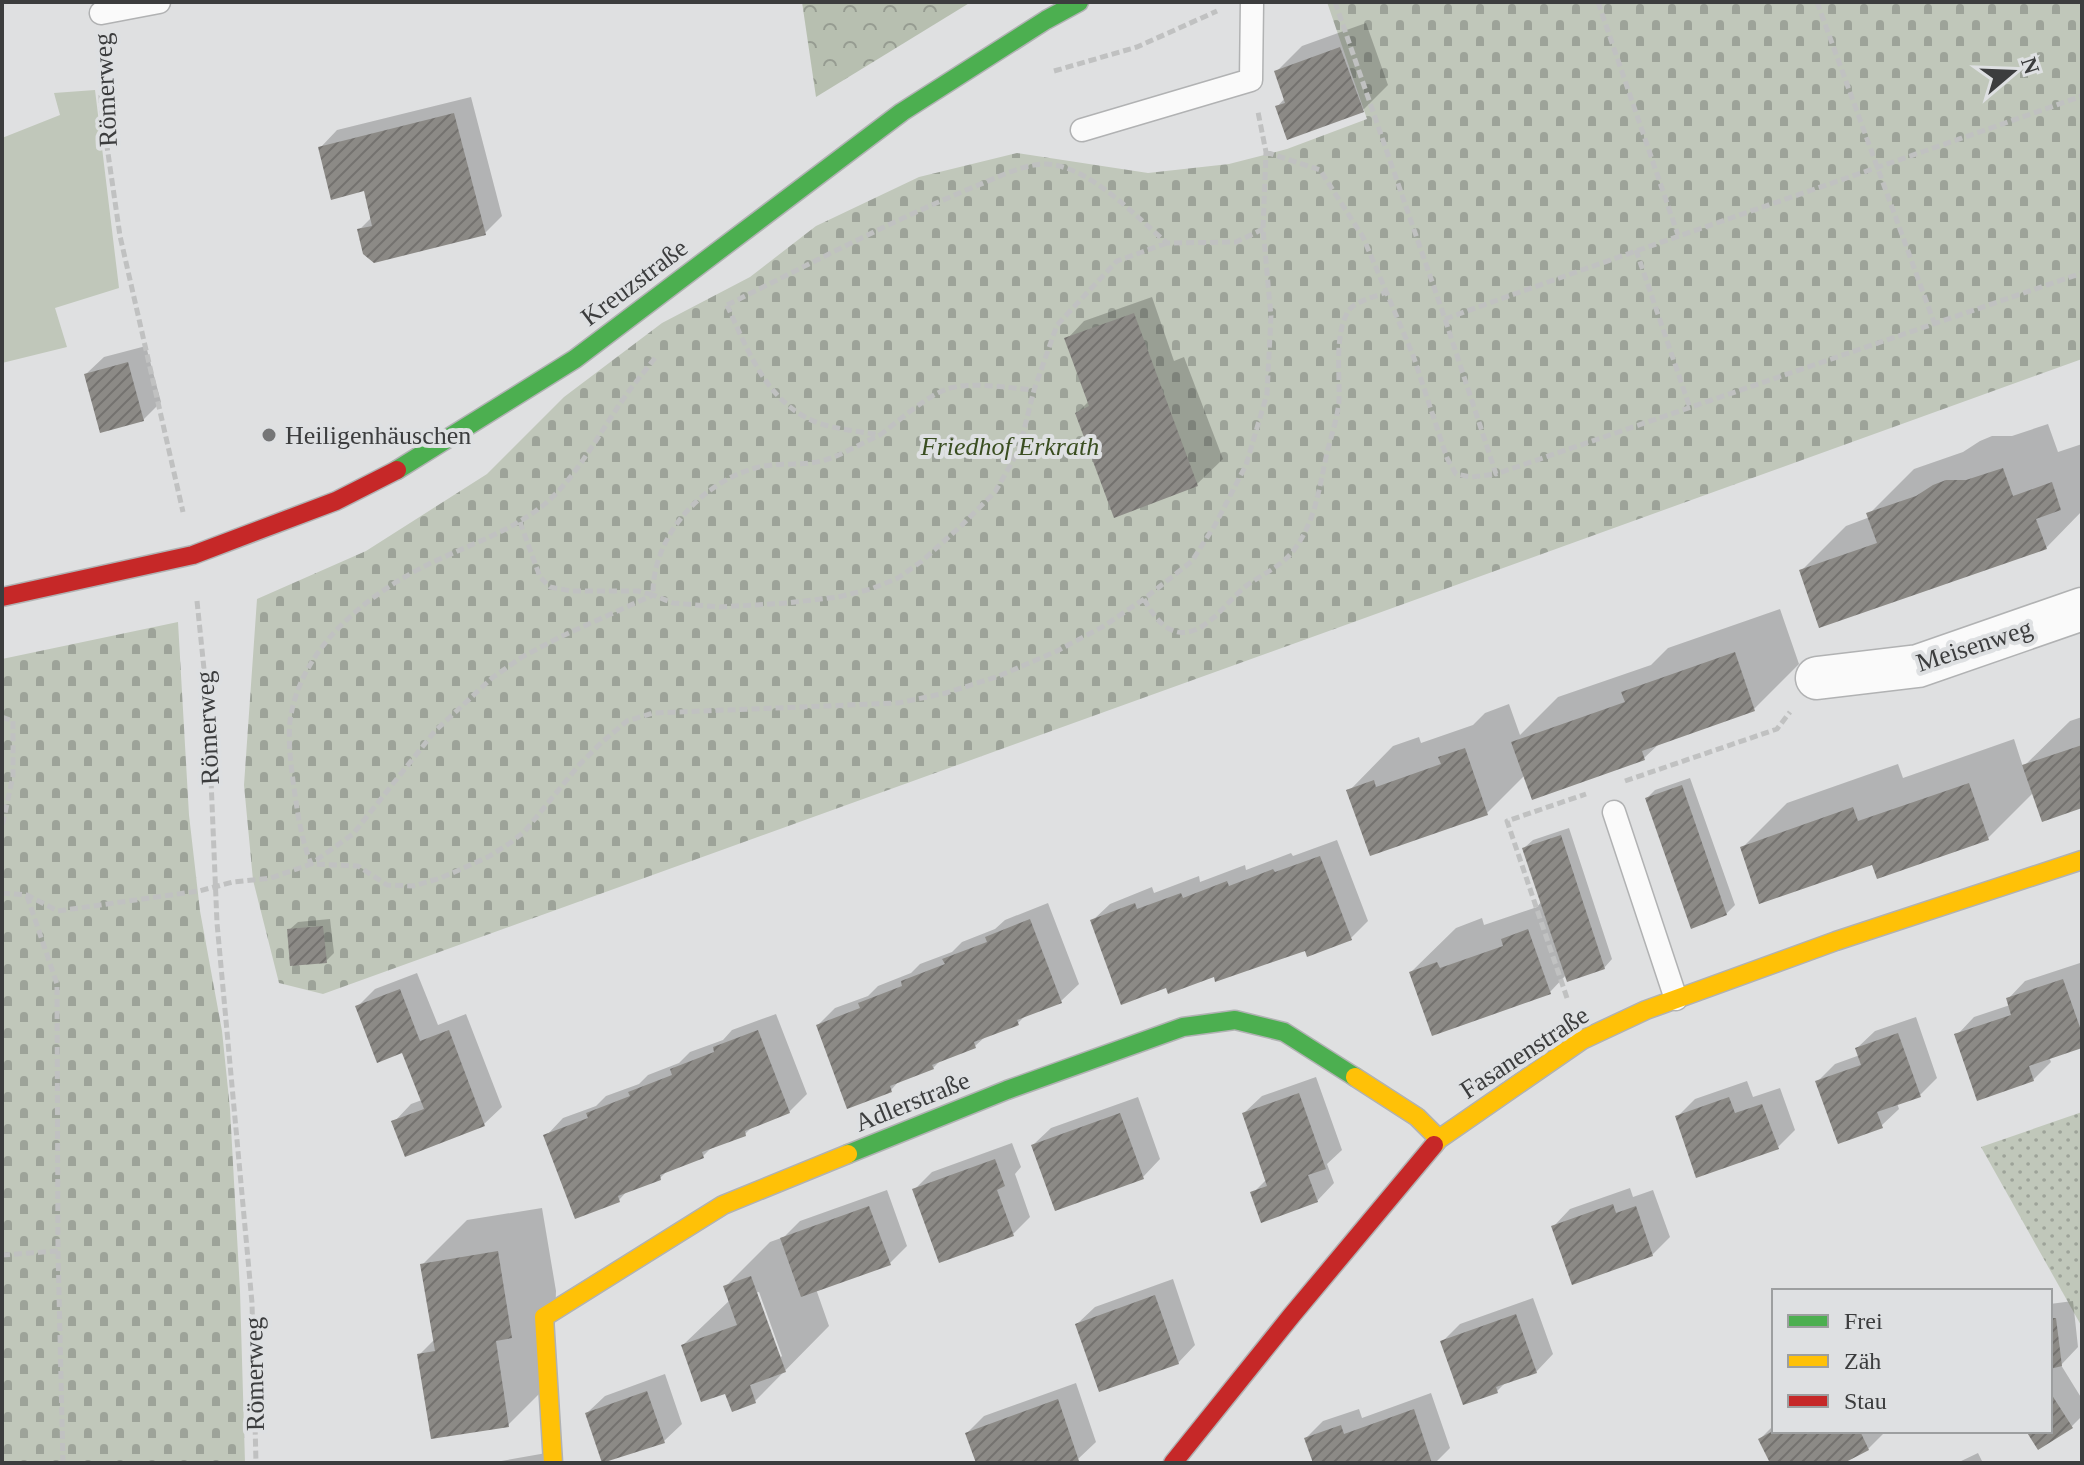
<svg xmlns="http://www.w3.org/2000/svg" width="2084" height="1465" font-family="'Times New Roman',serif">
	<defs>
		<pattern id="forest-crowns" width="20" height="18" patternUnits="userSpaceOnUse" patternTransform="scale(2)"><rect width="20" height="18" fill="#b7bfb0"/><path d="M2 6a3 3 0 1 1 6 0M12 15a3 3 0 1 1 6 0" fill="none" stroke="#969c91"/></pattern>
		<pattern id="cemetery-stones" width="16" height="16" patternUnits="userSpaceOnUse" patternTransform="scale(2)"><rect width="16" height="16" fill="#c0c7ba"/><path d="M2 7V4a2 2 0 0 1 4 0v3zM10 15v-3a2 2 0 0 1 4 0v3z" fill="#9da399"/></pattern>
		<pattern id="park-dots" width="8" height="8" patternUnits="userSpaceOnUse" patternTransform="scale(2)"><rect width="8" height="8" fill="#c0c7ba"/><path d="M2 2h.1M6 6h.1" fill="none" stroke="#9da399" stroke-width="1.8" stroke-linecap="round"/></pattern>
		<pattern id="building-hatch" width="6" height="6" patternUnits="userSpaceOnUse" patternTransform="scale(2)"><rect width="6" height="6" fill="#8c8a86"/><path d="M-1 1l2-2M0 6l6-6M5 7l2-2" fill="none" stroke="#74726f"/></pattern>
	</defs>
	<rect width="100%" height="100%" fill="#dfe0e1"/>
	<path fill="#c0c7ba" d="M95 90 119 288 55 308 67 347 2 363V138L60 115 54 93Z"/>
	<path fill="url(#forest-crowns)" d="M802 2H971L816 97Z"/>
	<path fill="url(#cemetery-stones)" d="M1327 2H2082V359L323 994 279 983 253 880 244 785 257 599 366 551 487 474 564 397 662 323 750 277 816 226 919 177 1017 153 1148 173 1229 164 1287 149 1367 119Z
		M178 622 189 815 200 911 222 1031 230 1109 240 1291 245 1463H2V659Z"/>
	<path fill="url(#park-dots)" d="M2082 1112V1327L1981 1147Z"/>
	<path fill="#0003" fill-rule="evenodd" d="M1366 23 1388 85 1362 111 1277 107 1285 98 1276 72 1302 46Z
		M471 97 502 216 485 233 359 230 372 217 366 189 320 148 337 130Z
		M1152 297 1174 361 1184 357 1223 459 1197 484 1077 413 1089 401 1067 339 1084 321Z
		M146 346 161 402 143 420 86 374 104 357Z
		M2048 424 2058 452 2082 444V511L2046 548 1801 571 1846 526 1870 517 1869 514 1914 469 1963 452 1980 441 1992 436H2012Z
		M1780 609 1799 664 1754 709 1661 742 1644 758 1525 775 1487 813 1371 853 1349 791 1393 746 1419 737 1421 743 1473 725 1485 713 1509 704 1520 735 1558 697 1651 665 1668 648Z
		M2082 717V806L2034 792 1988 838 1874 862 1742 848 1787 803 1898 764 1903 778 2014 739 2023 767 2070 721Z
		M1690 778 1735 905 1726 914 1647 798 1655 790Z
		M1569 828 1612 959 1604 968 1566 975 1550 992 1411 972 1456 928 1482 918 1484 925 1537 907 1542 901 1524 848 1533 840Z
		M1337 840 1368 921 1351 938 1168 985 1092 921 1110 904 1152 887 1154 893 1199 876 1200 882 1245 865 1246 870 1291 853 1293 856Z
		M1048 903 1079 984 1061 1001 1027 1014 1017 1024 986 1036 975 1046 942 1059 933 1068 900 1080 891 1090 818 1025 835 1008 868 996 878 986 911 973 920 964 952 952 962 942 995 929 1005 920Z
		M330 919 334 953 326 961 289 930 298 922Z
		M2080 963 2082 968V1046L2049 1057 2051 1062 2033 1080 1957 1035 1974 1017 2010 1005 2008 999 2025 981Z
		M417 973 438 1025 466 1014 502 1107 484 1124 394 1122 411 1104 422 1100 403 1050 357 1007 375 989Z
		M776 1014 807 1094 789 1112 754 1125 745 1134 713 1146 703 1156 669 1169 660 1178 628 1190 619 1200 546 1136 563 1118 596 1106 606 1096 639 1084 648 1075 679 1063 690 1052 723 1040 732 1030Z
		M1916 1017 1937 1078 1920 1095 1897 1103 1899 1109 1881 1126 1818 1081 1835 1064 1860 1055 1857 1048 1875 1031Z
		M1316 1077 1342 1150 1327 1164 1334 1183 1317 1201 1253 1193 1267 1179 1244 1113 1262 1096Z
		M1747 1081 1753 1097 1780 1088 1795 1130 1777 1148 1677 1117 1695 1099Z
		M1138 1097 1160 1159 1143 1177 1033 1145 1051 1128Z
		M1012 1143 1021 1167 1015 1174 1030 1217 1013 1234 914 1190 932 1172Z
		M1630 1188 1633 1197 1653 1190 1670 1237 1652 1255 1553 1227 1570 1209Z
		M887 1190 907 1246 890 1263 816 1289 829 1326 755 1401 727 1391 683 1345 730 1300 725 1287 770 1242 784 1237 800 1221ZM759 1292 782 1356 779 1359 755 1293Z
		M542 1208 556 1291 553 1380 508 1425 419 1355 435 1339 422 1265 467 1220Z
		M1173 1279 1195 1345 1178 1363 1077 1324 1095 1307Z
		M1533 1298 1553 1354 1536 1372 1506 1382 1497 1391 1443 1341 1460 1324Z
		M2073 1301 2078 1347 2061 1365 2082 1399V1416L2071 1427 2039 1447 2028 1431H2050V1304Z
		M665 1374 682 1424 664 1441 587 1413 605 1396Z
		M1076 1383 1096 1442 1078 1459 1068 1463H978L967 1433 984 1416Z
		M1431 1393 1450 1448 1435 1463H1315L1306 1438 1323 1421 1359 1409 1362 1418Z
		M1774 1425V1431H1886L1868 1449 1840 1463H1772L1760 1439Z
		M552 1452 553 1463H490Z
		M1978 1453 1983 1463H1957Z"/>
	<path fill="url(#building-hatch)" d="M1340 47 1364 112 1287 140 1275 106 1285 103 1274 71Z
		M454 113 486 235 374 263 363 254 357 229 372 226 364 191 331 200 318 147Z
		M1134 313 1198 486 1114 518 1075 413 1089 406 1064 338Z
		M128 362 144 421 100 433 84 374Z
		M2003 468 2013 496 2052 482 2061 510 2036 519 2047 549 1819 628 1799 570 1877 543 1866 513 1916 496 1933 485 1946 480H1966Z
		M1735 652 1755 711 1642 751 1645 760 1532 800 1511 742 1625 702 1621 692Z
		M2082 745V808L2042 822 2022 765Z
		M1465 748 1488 815 1370 856 1346 790 1374 780 1376 787 1441 764 1438 757Z
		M1969 783 1989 840 1877 879 1872 865 1759 904 1740 847 1853 807 1858 821Z
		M1682 785 1727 915 1691 929 1645 798Z
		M1561 835 1605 969 1567 982 1522 848Z
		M1320 856 1352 940 1307 957 1305 951 1215 982 1214 977 1168 994 1166 988 1121 1005 1090 920 1135 903 1137 909 1181 893 1183 898 1227 881 1229 886 1273 869 1275 872Z
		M1030 919 1062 1003 1017 1020 1019 1025 974 1042 976 1048 932 1065 934 1069 890 1086 892 1092 847 1109 816 1025 860 1008 858 1003 902 986 901 981 945 964 942 959 987 942 985 937Z
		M323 926 327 963 290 966 287 929Z
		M1528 929 1551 994 1432 1036 1409 972 1437 962 1440 968 1503 946 1501 939Z
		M2063 979 2082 1033V1048L2029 1066 2034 1081 1977 1101 1954 1034 2011 1015 2006 998Z
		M400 989 420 1041 449 1030 485 1126 405 1157 391 1121 424 1109 402 1053 377 1063 355 1006Z
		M758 1030 790 1113 745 1131 746 1136 702 1152 704 1158 660 1175 661 1180 618 1196 620 1202 575 1219 543 1135 588 1118 586 1113 630 1096 628 1092 672 1075 670 1069 714 1052 713 1047Z
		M1898 1033 1921 1097 1877 1112 1883 1128 1838 1144 1815 1081 1861 1065 1855 1048Z
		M1299 1093 1326 1169 1308 1175 1318 1202 1261 1223 1250 1192 1267 1186 1242 1113Z
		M1729 1097 1735 1113 1762 1104 1779 1149 1696 1178 1675 1116Z
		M1120 1113 1144 1179 1055 1211 1031 1145Z
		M995 1159 1005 1186 997 1190 1014 1236 939 1263 912 1189Z
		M1613 1204 1616 1213 1636 1206 1653 1256 1572 1285 1551 1226Z
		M869 1206 891 1265 801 1297 780 1238Z
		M498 1251 512 1338 496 1341 509 1427 431 1439 417 1354 435 1351 420 1264Z
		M751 1276 786 1372 750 1385 756 1403 732 1412 725 1394 701 1402 681 1345 737 1325 723 1286Z
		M1155 1295 1179 1364 1099 1392 1075 1324Z
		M1516 1314 1537 1373 1496 1387 1498 1393 1463 1405 1440 1341Z
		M2050 1318H2056L2062 1366 2050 1369Z
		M647 1391 665 1443 602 1463 585 1413Z
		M2050 1392 2073 1428 2038 1450 2026 1431H2050Z
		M1058 1399 1079 1461 1074 1463H976L965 1433Z
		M1414 1409 1432 1463H1313L1304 1438 1341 1425 1344 1434Z
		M1773 1431H1860L1869 1450 1844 1463H1770L1758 1439Z"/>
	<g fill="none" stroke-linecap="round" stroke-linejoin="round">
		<g stroke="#b1b2b3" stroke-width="25">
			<path id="lane" d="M101 13 159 2
				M1082 130 1251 80 1252 2
				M1614 812 1676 999"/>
		</g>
		<g stroke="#b1b2b3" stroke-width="45">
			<path id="street" d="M1817 678 1918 666 2082 609"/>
		</g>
		<g stroke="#b1b2b3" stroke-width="21">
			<path id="fast" d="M397 470 575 359 902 112 1046 20 1079 2
				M848 1154 1007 1090 1183 1027 1235 1020 1284 1032 1355 1077"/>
		</g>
		<g stroke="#b1b2b3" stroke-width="21">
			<path id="slow" d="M1355 1077 1417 1117 1439 1139
				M1434 1145 1439 1139 1582 1040 1646 1010 1836 941 2082 860
				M553 1463 544 1317 723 1205 848 1154"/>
		</g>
		<g stroke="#b1b2b3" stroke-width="21">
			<path id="jam" d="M2 597 193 555 336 501 397 470
				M1173 1463 1292 1315 1434 1145"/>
		</g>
		<path stroke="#c0c1c1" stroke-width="5" stroke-dasharray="8 4" stroke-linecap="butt" d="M1335 2 1445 319 1496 474 2082 273
			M1598 2 1678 235
			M1817 2 1935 325
			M101 47V105L120 236 183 512
			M1054 71 1137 47 1217 11
			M1266 152 1320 170 1363 237 1413 355 1447 458 1456 474 1471 477 1496 474
			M1636 250 1690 408
			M727 305C810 264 891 221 976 186 997 178 1022 164 1046 164 1090 166 1135 216 1167 243L1236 242 1263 229
			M727 305C749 353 769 409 825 425 843 430 862 432 880 435 900 420 925 397 947 389 971 381 1009 388 1034 390
			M1445 319C1657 242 1870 171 2082 96
			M655 358C644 372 632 386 622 401 598 435 578 475 546 503 513 531 468 545 429 564 366 595 300 648 290 721 288 744 291 766 294 788 298 816 301 837 311 864L353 834 435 731 492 678 522 657 560 637 653 595 673 603 720 607 787 603 838 597 871 589 898 578 922 561 962 525 995 492 1019 450 1034 390 1057 325 1117 261 1167 243
			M520 522 540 577 550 587 571 591H638L653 595C652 538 699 485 752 469 775 461 802 467 825 460 844 454 862 443 880 435
			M1144 599C1156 621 1173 643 1201 627 1219 616 1230 599 1246 586 1262 574 1281 567 1294 550 1316 520 1319 488 1327 453 1331 436 1338 417 1339 400 1340 374 1334 332 1349 310 1356 301 1376 296 1387 292
			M197 601 208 708 217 923 252 1303 256 1463
			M2 717 13 721V776L2 827
			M1625 781 1777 729 1790 712
			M2 893 27 895 58 911 199 891 233 882 271 878 311 864 358 866 387 885 413 886 441 878 488 857 510 843 525 831 579 765 601 743 627 721 653 713 898 703 946 693 999 676 1057 651 1104 626 1144 599 1192 561 1215 525 1246 465 1267 394 1271 316 1263 229 1266 152 1258 112
			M27 896 57 984 58 1251 63 1463
			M1567 998 1507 821 1586 794
			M2 1255 58 1251"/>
		<use href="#lane" stroke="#fafafa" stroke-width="22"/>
		<use href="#street" stroke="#fafafa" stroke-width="42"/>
		<use href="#fast" stroke="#4caf50" stroke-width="18"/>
		<use href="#slow" stroke="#ffc107" stroke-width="18"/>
		<use href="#jam" stroke="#c62828" stroke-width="18"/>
	</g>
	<circle fill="#757677" stroke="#dee0e2" stroke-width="3" cx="269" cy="435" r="8"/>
	<g text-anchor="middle" stroke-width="8" stroke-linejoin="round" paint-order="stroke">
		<g font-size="26" fill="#3c3d3e" stroke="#dee0e2">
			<text transform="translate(105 90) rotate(-93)" y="9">Römerweg</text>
			<text transform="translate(634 282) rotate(-37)" y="9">Kreuzstraße</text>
			<text transform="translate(1974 645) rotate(-18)" y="9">Meisenweg</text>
			<text transform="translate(207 728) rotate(-93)" y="9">Römerweg</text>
			<text transform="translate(1524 1052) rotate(-33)" y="9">Fasanenstraße</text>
			<text transform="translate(912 1101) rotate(-22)" y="9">Adlerstraße</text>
			<text transform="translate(254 1374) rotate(-91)" y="9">Römerweg</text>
		</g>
		<g font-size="26" fill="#3c3d3e" stroke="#dee0e2" text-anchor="start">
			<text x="285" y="444">Heiligenhäuschen</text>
		</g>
		<g font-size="26" font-style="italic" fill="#3a4e21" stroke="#dee0e2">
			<text x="1010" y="455">Friedhof Erkrath</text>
		</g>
	</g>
	<rect width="2084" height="1465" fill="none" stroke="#3c3d3e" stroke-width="8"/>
	<rect x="1772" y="1289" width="280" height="144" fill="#dee0e2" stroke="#9d9fa0" stroke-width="2"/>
	<rect x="1788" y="1315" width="40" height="12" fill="#4caf50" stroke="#9d9fa0" stroke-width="2"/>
	<text x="1844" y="1329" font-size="24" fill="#3c3d3e">Frei</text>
	<rect x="1788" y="1355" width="40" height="12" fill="#ffc107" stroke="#9d9fa0" stroke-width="2"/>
	<text x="1844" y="1369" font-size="24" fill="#3c3d3e">Zäh</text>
	<rect x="1788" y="1395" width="40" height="12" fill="#c62828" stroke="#9d9fa0" stroke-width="2"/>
	<text x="1844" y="1409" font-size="24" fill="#3c3d3e">Stau</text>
	<g transform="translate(2012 72) rotate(71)" stroke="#dee0e2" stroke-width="6" paint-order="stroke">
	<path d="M0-6L14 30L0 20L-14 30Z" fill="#3c3d3e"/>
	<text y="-12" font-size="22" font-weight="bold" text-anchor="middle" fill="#3c3d3e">N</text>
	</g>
</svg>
